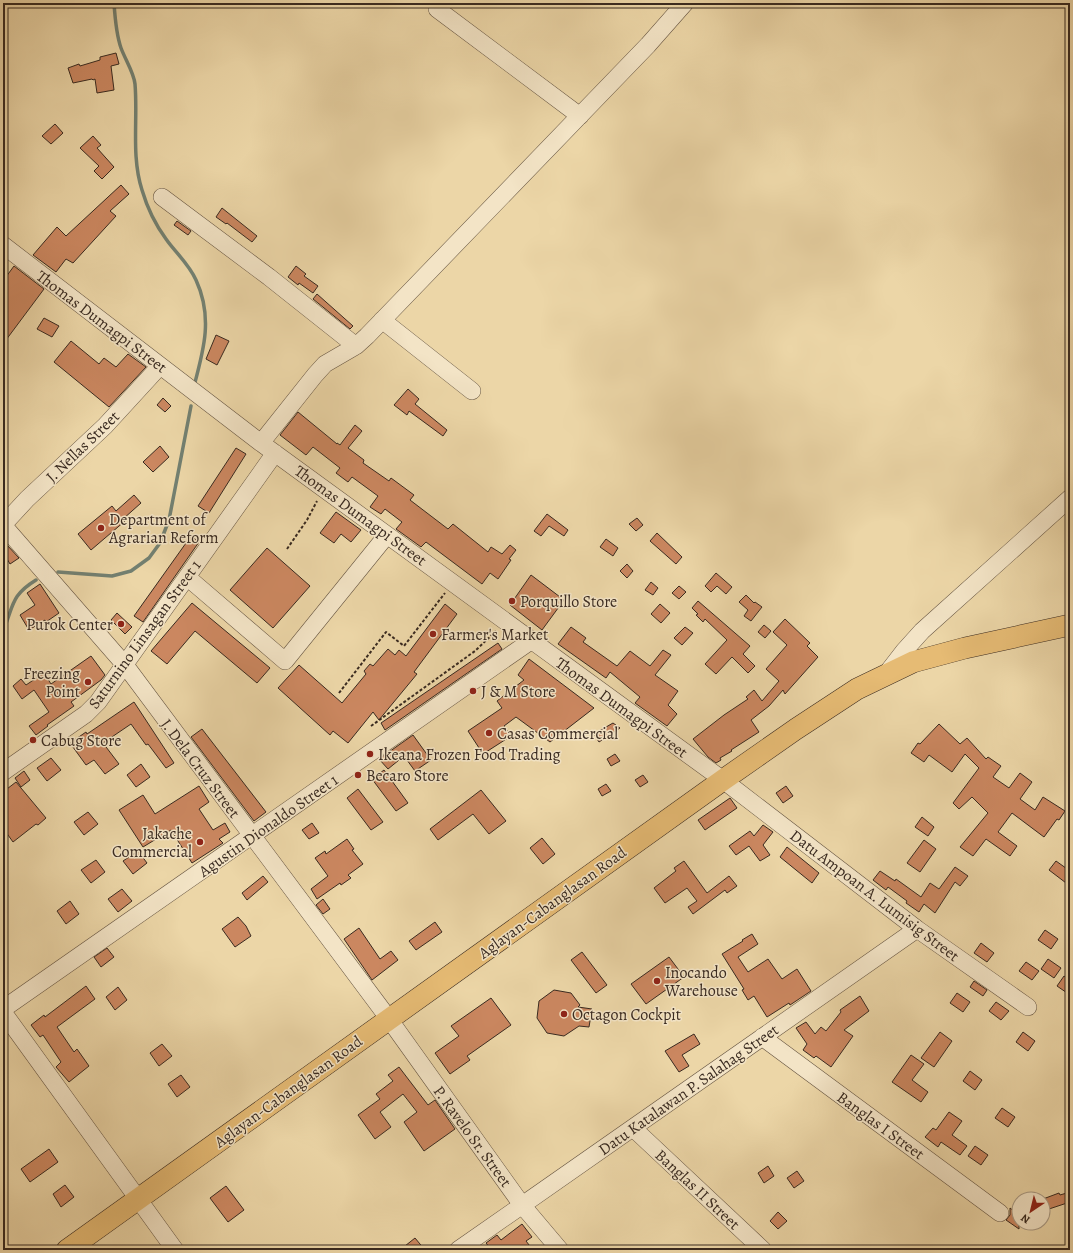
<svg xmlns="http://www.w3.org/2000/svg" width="1073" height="1253" font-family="Alegreya,serif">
	<rect width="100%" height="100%" fill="#ecd6a7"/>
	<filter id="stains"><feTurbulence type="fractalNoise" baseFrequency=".005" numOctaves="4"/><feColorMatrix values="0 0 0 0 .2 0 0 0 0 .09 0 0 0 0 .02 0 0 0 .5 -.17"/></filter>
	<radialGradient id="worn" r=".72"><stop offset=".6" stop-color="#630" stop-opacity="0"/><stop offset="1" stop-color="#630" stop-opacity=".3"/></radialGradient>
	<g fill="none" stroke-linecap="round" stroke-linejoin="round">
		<path stroke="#738071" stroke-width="3.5" d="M114 3C115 18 116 34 121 48 125 59 134 73 135 84 138 119 131 156 142 190 147 207 155 224 166 239 175 252 189 264 196 280 213 317 204 349 194 386
			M58 572 112 576 131 571 149 558 160 543 169 520 191 406
			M3 631C14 606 10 596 36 580"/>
	</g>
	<path fill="#cb8760" stroke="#392a20" d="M116 53 119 64 111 66 114 90 97 93 95 79 93 80 92 79 73 83 68 68 79 64 80 66 100 60V57Z
		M55 124 63 133 51 144 42 136Z
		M93 136 101 145 97 148 114 167 102 179 94 171 99 166 80 148Z
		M121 185 129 194 110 211 116 216 73 263 66 259 56 272 33 255 57 227 66 236Z
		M222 208 257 236 252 242 227 223 226 224 216 217Z
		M177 221 191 231 188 235 174 225Z
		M14 266 44 289 3 344V281Z
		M296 266 306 274 304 276 318 286 313 293 299 283 298 285 288 277Z
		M317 294 353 326 350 329 313 299Z
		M44 318 59 326 52 337 37 329Z
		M216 335 229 341 217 365 206 359Z
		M71 341 99 364 104 358 116 367 128 354 146 367 109 407 54 362Z
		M408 389 419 399 415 404 447 430 443 436 409 411 407 415 394 405Z
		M163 398 171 406 165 412 157 405Z
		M298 412 337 444V443L340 445 355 425 362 431 348 448 364 460 363 463 389 481 391 478 414 495 410 500 448 529 453 524 488 552 491 547 502 554 510 545 516 550 509 559 511 560 498 579 490 573 482 584 426 542 421 547 396 529 402 522 385 509 381 514 370 507 378 496 352 477 348 482 336 473 340 468 313 447 306 455 280 435Z
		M160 446 169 457 153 472 143 462Z
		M236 448 246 454 209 513 198 506Z
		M134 495 141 503 123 519 125 521 91 550 78 534 112 506 116 511Z
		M336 512 361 530 351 542 341 534 334 543 320 533Z
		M547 514 568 530 564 536 549 526 541 536 534 531Z
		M637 518 643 525 636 531 629 524Z
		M657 533 682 557 676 564 650 541Z
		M191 536 199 542 143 622 134 616Z
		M606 539 618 548 613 556 600 547Z
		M7 545 19 558 10 564 3 552V547Z
		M267 548 310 586 273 628 230 590Z
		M627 564 633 571 627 578 620 571Z
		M716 573 732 587 726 594 717 586 711 592 705 586Z
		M531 575 564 600 542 630 510 605Z
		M651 582 658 588 653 595 645 590Z
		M40 584 59 613 46 622 45 620 29 630 20 615 35 605 27 593Z
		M679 586 686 592 679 599 672 593Z
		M746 595 754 603 755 602 762 607 751 621 744 616 748 610 739 602Z
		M698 601 750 646 743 654 755 666 748 673 732 657 716 674 705 664 727 640 705 619 703 622 696 615 698 614 692 608Z
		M192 603 270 668 257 683 195 631 167 664 151 651Z
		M445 604 457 614 414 672 417 674 379 720 373 712 348 743 333 731 330 735 278 688 299 665 342 703 366 674 364 671 370 664 373 666 388 649 395 655 399 650 406 656Z
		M660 604 670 613 661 623 651 614Z
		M117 613 132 627 125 634 111 620Z
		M785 619 810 643 807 646 818 657 785 694 783 690 769 706 751 720 759 732 731 750 732 751 720 758 721 760 716 763 708 757 693 739 724 715 748 699 746 697 754 690 762 701 779 681 766 669 787 645 773 632Z
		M764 625 771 631 765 638 758 632Z
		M571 627 586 638 583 642 617 666 630 651 650 666 663 650 671 655 655 675 678 691 668 705 677 714 667 726 635 703 640 697 610 672 606 678 558 644Z
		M685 627 693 633 682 645 674 638Z
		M498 643 502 649 385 730 381 723Z
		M91 656 105 675 101 680 71 702 74 706 47 725 48 726 36 735 29 726 49 712 34 690 22 699 13 686 21 679 26 685 44 673 51 684Z
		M529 659 594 708 550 742 516 717 504 726 511 736 483 754 468 731 502 708 497 701 524 680 518 675Z
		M134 702 174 763 166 768 148 744 146 745 131 724 103 743 119 764 105 774 94 760 86 765 70 743 86 732 87 734Z
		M613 723 620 728 599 742 594 734Z
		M939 724 960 744 967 738 986 759 988 757 1001 766 993 777 1009 788 1020 773 1032 782 1020 799 1035 810 1043 797 1065 811 1059 820 1057 819 1044 837 1012 813 998 832 1017 846 1010 856 986 839 973 856 960 847 988 813 972 797 959 809 953 803 979 768 965 754 952 772 929 755 924 762 911 753 918 743 920 744Z
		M202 729 266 812 254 821 191 737Z
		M413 735 431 760 415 771 404 756 388 769 379 759Z
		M615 754 620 761 611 766 607 759Z
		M51 758 61 770 47 781 37 768Z
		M141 764 150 777 136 787 127 775Z
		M384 770 408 803 396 811 372 779Z
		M24 771 30 780 21 787 15 778Z
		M643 775 648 782 640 787 635 780Z
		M16 782 46 818 38 825 36 824 13 842 3 828V792Z
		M606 784 611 791 602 796 598 789Z
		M199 786 209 802 199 809 213 830 225 823 230 832 219 839 223 843 192 863 171 830 143 847 119 810 143 795 155 814Z
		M786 786 793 796 783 803 776 793Z
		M358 789 383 822 371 830 347 798Z
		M481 790 506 821 489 834 473 814 438 840 430 829Z
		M730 798 737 808 705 830 698 820Z
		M88 812 98 824 84 835 74 822Z
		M922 817 934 827 928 836 915 827Z
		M312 823 319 833 309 839 302 830Z
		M763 825 773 832 763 845 770 855 760 861 749 846 736 855 729 846 750 831 754 836Z
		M542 838 555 854 543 864 530 848Z
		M347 839 354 849 352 850 363 864 348 875 351 878 341 885 340 883 317 899 311 889 328 876 315 858 325 851 326 854Z
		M924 840 936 849 920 872 907 863Z
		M787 847 819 873 812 883 780 857Z
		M138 851 147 863 133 874 123 861Z
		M96 860 105 872 91 883 81 870Z
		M684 861 707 893 729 876 737 886 727 893 725 890 693 914 688 907 697 901 687 888 665 903 654 888 676 871 674 868Z
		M1056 861 1070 871V886L1049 870Z
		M955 867 968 876 960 886 955 882 935 913 924 904 919 912 906 903 907 901 888 887 886 890 873 880 880 871 895 881 896 879 921 897 930 883 939 889Z
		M263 876 268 882 247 900 242 893Z
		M122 889 132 901 118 912 108 899Z
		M323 899 330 909 323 914 316 905Z
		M70 901 79 914 66 924 57 911Z
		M238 917 246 926 251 936 235 947 222 929Z
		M435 922 442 932 416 950 409 941Z
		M359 928 380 959 391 951 398 960 372 980 344 939Z
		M1045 930 1058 939 1051 949 1038 940Z
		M752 934 758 944 738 957 748 972 768 959 782 979 797 969 811 991 790 1005 789 1003 767 1017 754 996 748 1000 742 990 744 989 722 954 743 941 742 940Z
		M981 943 994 953 987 962 974 953Z
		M107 948 114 957 101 967 94 957Z
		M582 952 607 985 596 993 571 960Z
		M669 957 684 977 646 1004 631 984Z
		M1048 959 1061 968 1054 978 1041 969Z
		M1026 962 1039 971 1032 980 1019 971Z
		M1064 976 1070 980V995L1057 986Z
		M974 981 987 990 983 996 970 987Z
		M86 986 95 999 57 1027 74 1052 77 1049 89 1066 69 1082 56 1067 61 1062 43 1035 40 1037 31 1025 44 1015 45 1017Z
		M118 987 127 1000 115 1010 106 997Z
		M554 990 571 993 580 1005 578 1007 592 1009 589 1027 579 1026 564 1036 547 1033 537 1018 539 1001Z
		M957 993 970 1002 963 1012 950 1003Z
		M860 996 869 1011 844 1030 853 1036 831 1067 816 1056 814 1058 803 1050 807 1044 796 1028 806 1022 815 1034 821 1027 826 1031 841 1012 840 1010Z
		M491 998 511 1025 467 1056 470 1060 450 1074 435 1053 459 1036 451 1026Z
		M996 1002 1009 1011 1001 1020 989 1011Z
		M940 1032 952 1041 934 1067 921 1058Z
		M1023 1032 1035 1041 1028 1051 1016 1042Z
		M694 1034 700 1044 682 1055 689 1066 679 1072 665 1051Z
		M162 1044 172 1056 159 1066 150 1053Z
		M911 1055 924 1064 912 1080 928 1092 921 1102 892 1082Z
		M399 1067 428 1105 435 1100 455 1129 424 1151 404 1122 417 1112 403 1094 380 1112 391 1127 375 1139 358 1115 380 1099 376 1094 393 1081 388 1075Z
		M970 1071 982 1080 975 1090 963 1081Z
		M181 1075 190 1087 177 1097 168 1084Z
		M1002 1108 1015 1117 1008 1127 995 1118Z
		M949 1112 962 1121 952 1135 967 1146 960 1155 941 1142 938 1147 925 1137 933 1128 936 1130Z
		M975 1146 988 1155 981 1165 968 1156Z
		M49 1149 58 1162 30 1182 21 1169Z
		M768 1166 774 1176 764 1183 758 1173Z
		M797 1171 804 1181 794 1188 787 1178Z
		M65 1185 74 1197 61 1207 53 1194Z
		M226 1186 244 1210 228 1222 210 1198Z
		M1070 1192V1202L1043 1211V1199L1059 1193 1060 1195Z
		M1010 1208 1019 1215V1229L1006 1220 1010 1215Z
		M778 1212 787 1221 778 1229 770 1221Z
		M522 1224 532 1237 526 1241 533 1250H488L490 1248 486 1243 497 1235 501 1240Z
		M415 1238 425 1250H400Z"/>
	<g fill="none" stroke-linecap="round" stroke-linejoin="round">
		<g stroke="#665542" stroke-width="18">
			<path id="minor" d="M437 9 580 116
				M162 197 269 277 356 346
				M3 245 261 443 723 780 917 929 1028 1007
				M382 320 472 391
				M261 443 315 375 325 364 356 346 367 336 648 45 685 3
				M3 525 125 665 389 1019 522 1205 560 1250
				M3 525 27 499 105 426 160 366
				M187 577 285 661 387 535
				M887 673 904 651 922 631 1070 498
				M3 772 86 714 98 702 275 453
				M3 1009 532 640
				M3 1012 175 1250
				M762 1037 1000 1213
				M633 1128 763 1250
				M458 1250 917 929"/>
		</g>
		<g stroke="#392a20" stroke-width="22">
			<path id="major" d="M67 1250 723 780 796 729 857 689 913 662 965 648 1070 625"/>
		</g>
		<path stroke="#392a20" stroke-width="2" stroke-dasharray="3 2" stroke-linecap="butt" d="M287 549 307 520 317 501
			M339 693 386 632 404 646 445 593
			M371 726 475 651 496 631"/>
		<use href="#minor" stroke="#f3e4c6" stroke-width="17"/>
		<use href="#major" stroke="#e6bb74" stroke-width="21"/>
	</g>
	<g fill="#8f2418" stroke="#f3e4c6" stroke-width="1.5">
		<circle cx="101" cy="528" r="4"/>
		<circle cx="512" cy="601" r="4"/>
		<circle cx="121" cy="624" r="4"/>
		<circle cx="433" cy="634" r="4"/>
		<circle cx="88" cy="682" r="4"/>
		<circle cx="473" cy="691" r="4"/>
		<circle cx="489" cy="733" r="4"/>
		<circle cx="33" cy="740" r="4"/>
		<circle cx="370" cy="754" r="4"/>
		<circle cx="358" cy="775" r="4"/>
		<circle cx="200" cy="842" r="4"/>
		<circle cx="657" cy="981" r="4"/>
		<circle cx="564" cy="1014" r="4"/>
	</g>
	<g text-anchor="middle" stroke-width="3" stroke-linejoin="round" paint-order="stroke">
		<g font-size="16" fill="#392a20" stroke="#f3e4c6">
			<text transform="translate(102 321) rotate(37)" y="6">Thomas Dumagpi Street</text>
			<text transform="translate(82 446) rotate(-44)" y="6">J. Nellas Street</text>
			<text transform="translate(361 515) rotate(36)" y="6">Thomas Dumagpi Street</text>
			<text transform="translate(144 634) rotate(-54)" y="6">Saturnino Linsagan Street 1</text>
			<text transform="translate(622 707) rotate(36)" y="6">Thomas Dumagpi Street</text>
			<text transform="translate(201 768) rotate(53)" y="6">J. Dela Cruz Street</text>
			<text transform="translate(268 825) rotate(-35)" y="6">Agustin Dionaldo Street 1</text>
			<text transform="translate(875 895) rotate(37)" y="6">Datu Ampoan A. Lumisig Street</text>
			<text transform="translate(552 902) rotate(-36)" y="6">Aglayan-Cabanglasan Road</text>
			<text transform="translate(688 1089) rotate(-35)" y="6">Datu Katalawan P. Salahag Street</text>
			<text transform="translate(288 1091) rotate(-36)" y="6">Aglayan-Cabanglasan Road</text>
			<text transform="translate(881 1125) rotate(36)" y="6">Banglas I Street</text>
			<text transform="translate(473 1136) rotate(54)" y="6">P. Ravelo Sr. Street</text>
			<text transform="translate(698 1189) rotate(43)" y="6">Banglas II Street</text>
		</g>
		<g font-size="16" fill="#392a20" stroke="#f3e4c6" text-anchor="start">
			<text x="109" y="525">Department of<tspan x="109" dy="18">Agrarian Reform</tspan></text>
			<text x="520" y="607">Porquillo Store</text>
			<text x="113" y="630" text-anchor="end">Purok Center</text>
			<text x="441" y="640">Farmer's Market</text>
			<text x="80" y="679" text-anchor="end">Freezing<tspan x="80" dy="18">Point</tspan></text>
			<text x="481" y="697">J &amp; M Store</text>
			<text x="497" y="739">Casas Commercial</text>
			<text x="41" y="746">Cabug Store</text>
			<text x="378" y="760">Ikeana Frozen Food Trading</text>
			<text x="366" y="781">Becaro Store</text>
			<text x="192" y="839" text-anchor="end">Jakache<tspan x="192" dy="18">Commercial</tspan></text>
			<text x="665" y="978">Inocando<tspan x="665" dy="18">Warehouse</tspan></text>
			<text x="572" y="1020">Octagon Cockpit</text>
		</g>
	</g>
	<rect width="1073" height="1253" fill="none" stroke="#ecd6a7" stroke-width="16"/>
	<rect x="4" y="4" width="1065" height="1245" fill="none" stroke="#392a20" stroke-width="2"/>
	<rect x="8" y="8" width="1057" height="1237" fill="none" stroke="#392a20"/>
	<g transform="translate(1031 1211) rotate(215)"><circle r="19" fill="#f3e4c6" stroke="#a99a84"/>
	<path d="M0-3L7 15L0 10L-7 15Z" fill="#8f2418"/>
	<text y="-6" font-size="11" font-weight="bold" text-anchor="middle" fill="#392a20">N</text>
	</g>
	<rect width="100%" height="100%" filter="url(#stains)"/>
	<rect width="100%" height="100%" fill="url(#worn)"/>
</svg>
